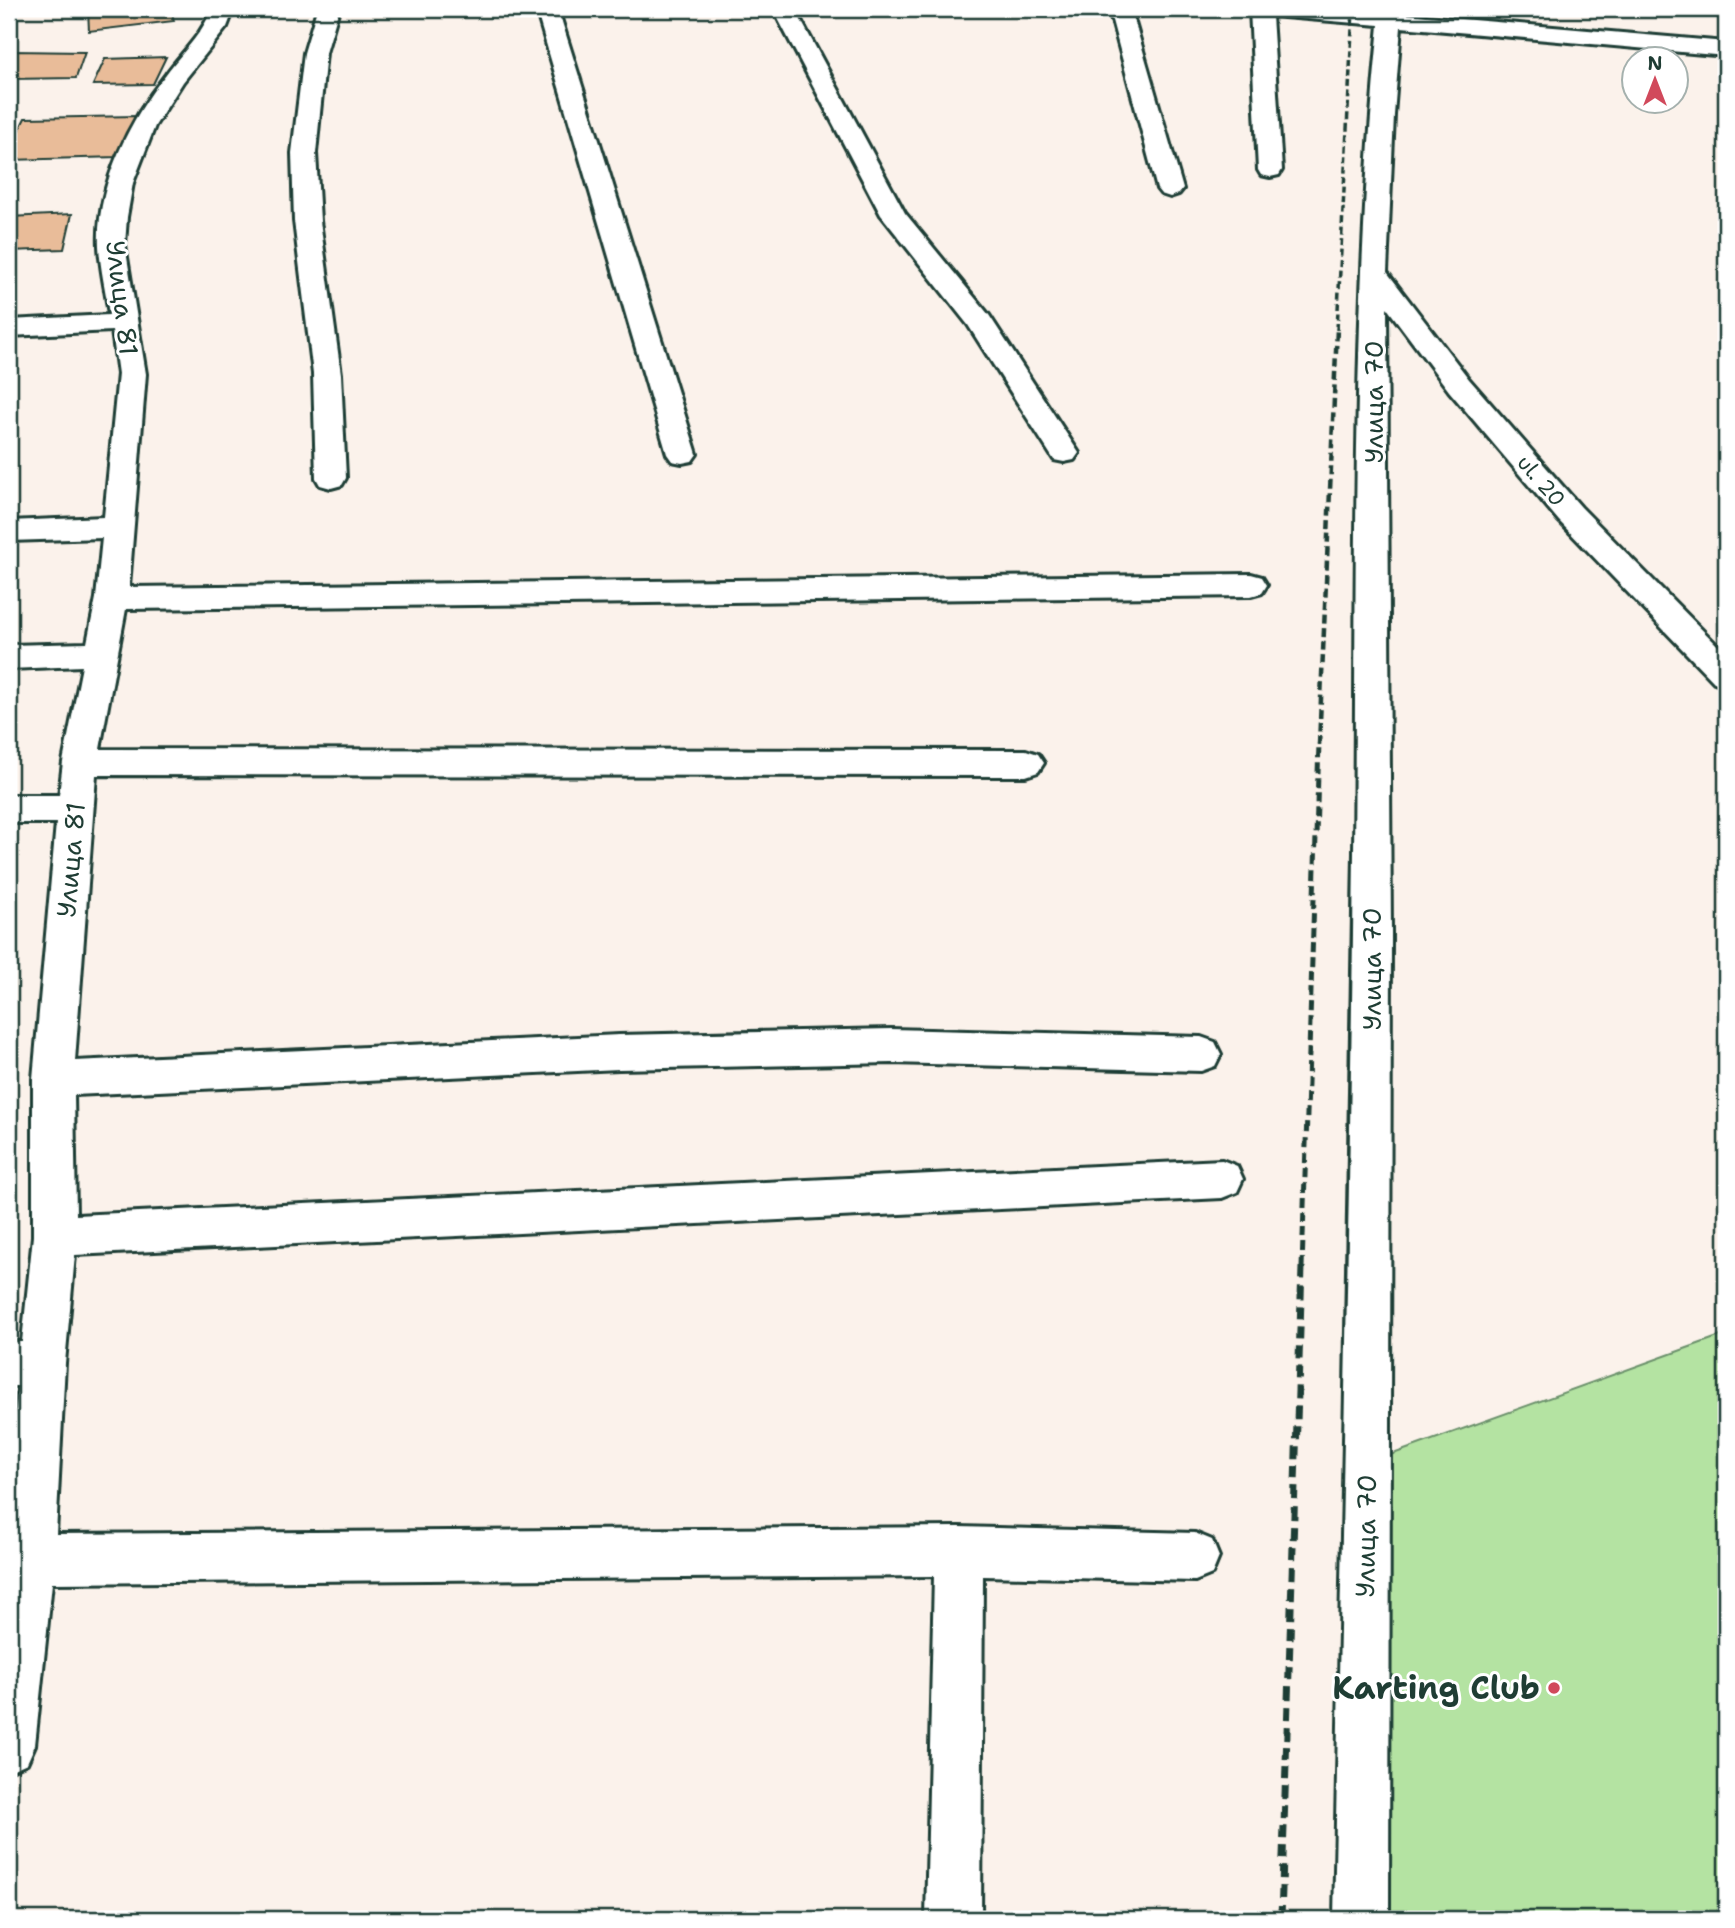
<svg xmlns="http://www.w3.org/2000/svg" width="1735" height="1928" font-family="'Shantell Sans',sans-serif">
	<rect width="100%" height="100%" fill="#fbf2eb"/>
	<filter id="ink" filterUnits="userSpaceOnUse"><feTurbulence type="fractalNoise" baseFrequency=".0143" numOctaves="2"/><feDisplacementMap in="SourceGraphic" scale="14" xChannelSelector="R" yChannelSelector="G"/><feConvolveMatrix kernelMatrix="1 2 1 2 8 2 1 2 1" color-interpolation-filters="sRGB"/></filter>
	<g filter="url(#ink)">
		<path fill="#b4e3a2" stroke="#6a906b" stroke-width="2" d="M1726 1334V1919H1381L1382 1458Z"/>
		<path fill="#e9bc99" stroke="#1f3d34" stroke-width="2" d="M88 9H171L174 21 89 31Z
			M11 51 85 52 76 78 9 79Z
			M166 57 153 84 93 85 105 59Z
			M138 116 118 157 9 160V149L25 118Z
			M72 214 64 249 9 251V217Z"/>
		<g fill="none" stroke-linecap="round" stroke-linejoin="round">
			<g stroke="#1f3d34" stroke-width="6">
				<path id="minor" d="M212 9H234L227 27 183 82 155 126 133 183 127 217 125 245 146 374 129 587 1251 574 1262 577 1267 585 1262 593 1251 596 126 609 100 749 1026 750 1038 754 1044 763 1038 772 1026 776 96 775 75 1061 619 1035 891 1029 1201 1037 1215 1042 1221 1054 1215 1066 1201 1071 891 1063 619 1069 74 1095 76 1215 1222 1160 1237 1166 1243 1179 1237 1192 1222 1198 75 1255 65 1363 56 1534 959 1527 1195 1533 1212 1540 1219 1557 1212 1574 1195 1581 983 1576 981 1919H926L934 1576 52 1583 35 1745 27 1763 9 1771V1514L18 1386H9V1342H22L33 1236V1079L56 823H9V795H59L63 762 82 666 9 669V645L87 643 96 598 102 538 9 541V521L104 517 118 374 112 331 9 336V320L109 315C106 292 100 268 99 246 96 186 130 119 166 74 183 51 201 36 212 9Z
					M317 9H339L326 53 316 153 320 221 341 374 346 478 342 485 331 488 320 485 316 478 313 374 294 221 292 153 304 53Z
					M536 9H558L697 454 692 461 682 463 672 461 667 454Z
					M773 9H795L905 213 989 315 1079 453 1074 460 1064 462 1054 460 968 325 881 215Z
					M1109 9H1131L1183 189 1179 194 1170 197 1161 194 1157 189Z
					M1250 9H1340L1381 12V9H1403V14L1726 42V56L1401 27 1394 115 1387 272 1469 379 1581 507 1726 654V686L1714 682 1559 521 1449 391 1387 308 1391 932 1389 1919H1334C1341 1564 1350 1208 1354 853 1357 577 1351 300 1379 25L1272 16 1282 170 1279 175 1270 177 1261 175 1258 170Z"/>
			</g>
			<use href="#minor" fill="#fff" fill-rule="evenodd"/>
			<path stroke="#1f3d34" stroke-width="3.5" stroke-dasharray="7 3.5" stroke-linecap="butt" d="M1337 330 1353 9"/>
			<path stroke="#1f3d34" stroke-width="4.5" stroke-dasharray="9 4.5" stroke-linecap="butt" d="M1319 745 1337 328"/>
			<path stroke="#1f3d34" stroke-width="5" stroke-dasharray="10 5" stroke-linecap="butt" d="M1302 1268 1319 743"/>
			<path stroke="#1f3d34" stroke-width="7" stroke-dasharray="13 7" stroke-linecap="butt" d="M1281 1919 1302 1267"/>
		</g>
	</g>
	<circle fill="#d1495b" stroke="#fff" stroke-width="2.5" cx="1554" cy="1688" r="7"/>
	<g text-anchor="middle" stroke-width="6" stroke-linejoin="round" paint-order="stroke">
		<g font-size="21" fill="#1f3d34" stroke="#fff">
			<text transform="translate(1541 481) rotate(49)" y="7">ul. 20</text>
		</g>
		<g font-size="26" fill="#1f3d34" stroke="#fff">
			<text transform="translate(122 298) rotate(83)" y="9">Улица 81</text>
			<text transform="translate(1374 402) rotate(-90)" y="9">Улица 70</text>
			<text transform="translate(71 860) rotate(-85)" y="9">Улица 81</text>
			<text transform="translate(1372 969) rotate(-90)" y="9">Улица 70</text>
			<text transform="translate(1366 1536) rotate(-89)" y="9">Улица 70</text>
		</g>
		<g font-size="32" font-weight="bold" fill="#1f3d34" stroke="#fff" text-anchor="end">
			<text x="1540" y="1699">Karting Club</text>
		</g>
	</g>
	<rect width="1735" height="1928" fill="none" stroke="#fff" stroke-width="35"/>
	<rect x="18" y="18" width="1700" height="1893" fill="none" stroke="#1f3d34" stroke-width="2.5" filter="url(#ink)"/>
	<g transform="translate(1655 80)"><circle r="33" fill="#ffffff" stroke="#a5b1ae" stroke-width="2"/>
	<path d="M0-5L12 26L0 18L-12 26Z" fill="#d1495b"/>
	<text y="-10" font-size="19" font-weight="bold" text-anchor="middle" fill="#1f3d34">N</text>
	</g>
</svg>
